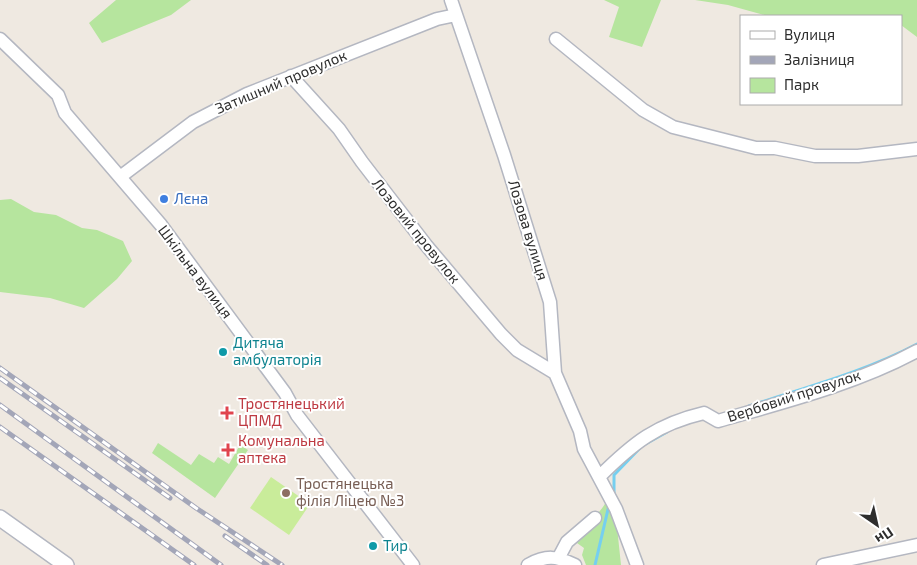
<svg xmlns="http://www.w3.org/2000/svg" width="917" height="565" font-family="'Exo 2',sans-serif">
	<rect width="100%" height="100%" fill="#efe9e1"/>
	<path fill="#b6e59e" d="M116 0H191L171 15 102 43 89 23Z
		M604 0H661L642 47 609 37 619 7Z
		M695 0H917V37L901 25V16H768L728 5Z
		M11 199 34 212 56 215 82 228 97 230 123 241 132 261 117 279 84 308 50 298 0 292V200Z
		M158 443 191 465 199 454 214 463 218 457 229 464 240 445 248 450 215 498 152 453Z
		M609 496 617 527 621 565H586L582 555 584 548 577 543C583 525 602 514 609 496Z"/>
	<path fill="#c9ec9a" d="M271 477 310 504 289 535 250 508Z"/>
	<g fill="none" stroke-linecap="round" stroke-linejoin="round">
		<path stroke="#75cff0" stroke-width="3" d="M749 406C806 387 864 372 917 344
			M614 495V475L642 446 667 432
			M595 565 609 505"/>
		<g stroke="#b4b7c1" stroke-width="15">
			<path id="minor" d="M451 0 504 155 550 302 555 373 580 431 584 449 616 509 637 565
				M0 39 58 95 65 113 161 225 285 393 297 415 413 565
				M556 39 643 110 673 127 756 148H775L815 156H858L917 149
				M291 76 339 129 362 162 426 245 501 334 517 350 555 373
				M120 177 193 122 247 94 437 19 456 15
				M599 477C633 443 657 424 704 413L718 421C784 402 856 384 917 351
				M559 557 567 542 595 518
				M528 565C546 555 557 556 575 565
				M823 565 917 545"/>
		</g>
		<g stroke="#b4b7c1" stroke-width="18">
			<path id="tertiary" d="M0 518 66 565"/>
		</g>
		<use href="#minor" stroke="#fff" stroke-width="12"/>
		<use href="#tertiary" stroke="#fff" stroke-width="15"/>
		<g stroke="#a3a6b8" stroke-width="5">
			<path id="rail" d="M0 368 196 508 282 565
				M0 378 170 498
				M0 405 221 565
				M0 427 194 565
				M225 536 267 565"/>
		</g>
		<use href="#rail" stroke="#fff" stroke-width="3" stroke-dasharray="9" stroke-linecap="butt"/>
	</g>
	<circle fill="#3f7fe0" stroke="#fff" stroke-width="2" cx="164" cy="199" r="5"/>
	<g fill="#0f9aa8" stroke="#fff" stroke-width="2">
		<circle cx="223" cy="352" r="5"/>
		<circle cx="373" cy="546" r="5"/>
	</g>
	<g fill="#e0444e" stroke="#fff" stroke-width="2">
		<path d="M224.5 405.5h5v5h5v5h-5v5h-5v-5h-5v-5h5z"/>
		<path d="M225.5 442.5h5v5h5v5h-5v5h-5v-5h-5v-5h5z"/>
	</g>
	<circle fill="#8d6e63" stroke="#fff" stroke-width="2" cx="286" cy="493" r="5"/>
	<g text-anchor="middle" stroke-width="4" stroke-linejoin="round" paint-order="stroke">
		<g font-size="15" fill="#2e2e2e" stroke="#fff">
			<text transform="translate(281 82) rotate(-23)" y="5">Затишний провулок</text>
			<text transform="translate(528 230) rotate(73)" y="5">Лозова вулиця</text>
			<text transform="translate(416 231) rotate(51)" y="5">Лозовий провулок</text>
			<text transform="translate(195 272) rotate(53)" y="5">Шкільна вулиця</text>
			<text transform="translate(794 396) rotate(-18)" y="5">Вербовий провулок</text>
		</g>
		<g font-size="15" fill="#366cbe" stroke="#fff" text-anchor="start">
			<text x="174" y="204">Лєна</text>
		</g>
		<g font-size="15" fill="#0d838f" stroke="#fff" text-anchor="start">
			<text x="233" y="348">Дитяча<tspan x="233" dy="17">амбулаторія</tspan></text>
			<text x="383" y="551">Тир</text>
		</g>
		<g font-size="15" fill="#be3a42" stroke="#fff" text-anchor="start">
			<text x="238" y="409">Тростянецький<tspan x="238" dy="17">ЦПМД</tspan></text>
			<text x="238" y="446">Комунальна<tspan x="238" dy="17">аптека</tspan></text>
		</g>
		<g font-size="15" fill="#785e54" stroke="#fff" text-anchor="start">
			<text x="296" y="489">Тростянецька<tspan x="296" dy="17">філія Ліцею №3</tspan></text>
		</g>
	</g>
	<rect x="740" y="15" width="162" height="90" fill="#ffffff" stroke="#ababab"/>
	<rect x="750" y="31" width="25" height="8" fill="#ffffff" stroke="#ababab"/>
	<text x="784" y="40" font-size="15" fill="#2e2e2e">Вулиця</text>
	<rect x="750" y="56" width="25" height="8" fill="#a3a6b8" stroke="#ababab"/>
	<text x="784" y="65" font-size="15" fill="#2e2e2e">Залізниця</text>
	<rect x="750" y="78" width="25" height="15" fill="#b6e59e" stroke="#ababab"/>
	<text x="784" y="90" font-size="15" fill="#2e2e2e">Парк</text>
	<g transform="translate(877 525) rotate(146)" stroke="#ffffff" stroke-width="4" paint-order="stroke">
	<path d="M0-4L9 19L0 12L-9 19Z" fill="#2e2e2e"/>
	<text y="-8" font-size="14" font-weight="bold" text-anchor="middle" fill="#2e2e2e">Пн</text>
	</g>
</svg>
